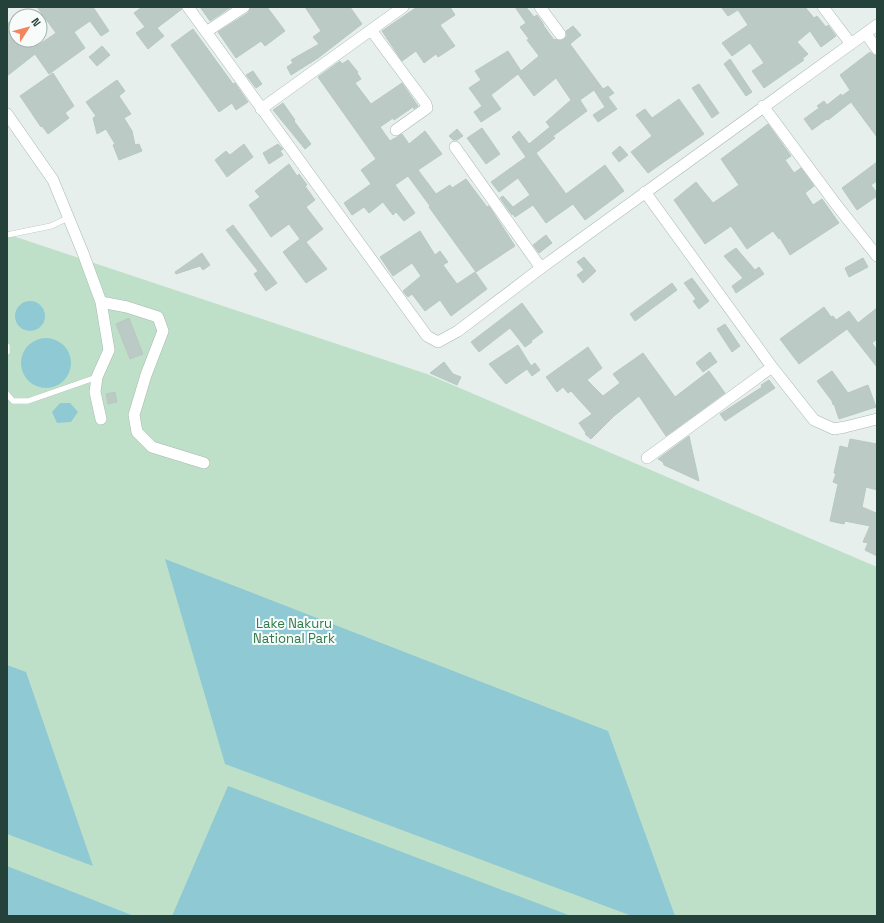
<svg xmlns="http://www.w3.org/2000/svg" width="884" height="923" font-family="'Space Grotesk',sans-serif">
	<rect width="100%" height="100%" fill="#e6efeb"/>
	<path fill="#bfe0c8" d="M7 234 427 374 877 567V916H7Z"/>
	<path fill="#8ec9d4" d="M15 316a15 15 0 1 1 30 0a15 15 0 1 1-30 0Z
		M21 363a25 25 0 1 1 50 0a25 25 0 1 1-50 0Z
		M60 403H70L78 412 71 422 57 423 52 412Z
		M165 559 608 731 675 916H632L225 764Z
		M7 665 26 672 93 866 7 834Z
		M228 786 571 916H172Z
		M7 866 134 916H7Z"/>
	<path fill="#bbcac4" stroke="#b8c9c2" d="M37 7H93L109 31 101 36 90 21 74 32 85 48 49 74 35 54 7 76V24L16 17V40H33L37 46 56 33Z
		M142 7H181L182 9 157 28 164 36 148 49 136 33 145 27 134 13Z
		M200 7H231L210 21Z
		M251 7H267L285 31 265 46 261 41 236 58 218 32 248 13Z
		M305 7H350L362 24 318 58 291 75 287 67 293 63 291 60 319 44 313 37 321 31Z
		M417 7H450L455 15 440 25 455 46 438 57 436 54 424 63 416 51 402 61 382 31Z
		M515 7H526L534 17 537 15 544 25H543L554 40 555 39 560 41 564 39 567 36 566 31 573 26 581 35 570 44 603 89 608 86 614 93 608 97 617 109 598 122 593 115 605 107 594 90 580 100 587 111 553 136 555 138 536 153 566 194 605 165 624 191 585 220 573 204 546 223 533 205 515 217 513 214 512 215 500 198 503 196 513 207 530 195 518 178 499 192 491 182 526 157 512 137 519 131 529 144 550 127 546 122 571 100 556 78 534 96 518 74 491 95 501 109 481 122 474 112 482 106 469 88 481 80 475 71 508 51 521 71 539 56 527 40 529 39 520 27 526 23Z
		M721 7H805L814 18 817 16 826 27 828 25 836 36 821 47 810 31 797 42 808 54 802 59 804 60 764 88 752 71 764 63 750 43 732 56 722 43 748 25 738 10 728 16Z
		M193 29 233 84 235 83 248 102 236 110 232 103 219 112 171 45Z
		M102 46 110 55 97 66 89 57Z
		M870 52 874 55 877 56V137L851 102 828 120 827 119 812 130 804 119 819 108 817 106 824 101 827 105 841 94 842 96 850 90 840 75Z
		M730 59 752 92 746 96 724 64Z
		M348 60 358 72 357 73 361 79 355 83 371 104 402 83 418 106 414 109 413 107 394 120 393 118 380 127 390 141 402 134 409 144 425 131 442 154 418 170 436 194 450 185 452 188 466 179 487 207 489 206 515 246 476 272 429 207 430 206 408 176 395 185 415 213 404 221 396 212 393 215 383 202 369 213 364 207 352 215 344 203 371 184 361 170 376 159 318 77 340 61 342 64Z
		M253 71 262 84 256 88 246 75Z
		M53 73 74 106 65 113 69 118 48 134 42 126 41 127 20 96Z
		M117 80 125 91 119 96 131 114 124 118 132 131 135 145 139 144 142 151 119 160 113 145 115 144 106 129 97 134 93 118 96 116 86 102Z
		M699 84 719 113 712 118 692 88Z
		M679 99 704 134 648 173 631 152 652 136 636 115 645 109 652 118Z
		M283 103 295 120 294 121 311 144 305 149 273 110Z
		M768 124 791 156 785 160 794 173 801 168 814 186 805 193 813 205 822 199 839 223 790 255 780 238 779 239 773 231 747 249 731 226 705 244 674 200 696 182 713 203 739 185 721 159Z
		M482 128 500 154 486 164 467 138Z
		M457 129 463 136 457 140H453L449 136Z
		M244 144 253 157 227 177 215 160 226 151 230 155Z
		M278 144 283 149 280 151 283 155 269 164 263 153Z
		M620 146 628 155 619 162 612 153Z
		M877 162V181L871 185 877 193V196L857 210 842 188Z
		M289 164 297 176 299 174 307 185 305 186 315 200 306 207 323 229 306 242 327 269 306 283 283 252 300 239 289 224 271 237 249 205 260 197 255 191Z
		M233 225 277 283 266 291 254 274 258 271 226 230Z
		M420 231 435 255 440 251 448 262 443 265 457 284 475 272 487 289 451 316 440 300 425 311 412 294 408 297 406 295 403 291 421 276 412 263 393 276 380 257Z
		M546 235 552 243 539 253 533 245Z
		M736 248 755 270 759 267 764 274 736 293 732 286 743 278 724 256Z
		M202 253 210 265 203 270 200 266 176 274 175 272Z
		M584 257 596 271 583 283 577 275 584 270 577 262Z
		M863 258 868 267 849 277 845 268Z
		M692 278 709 301 699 309 693 301 696 299 684 283Z
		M672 283 677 290 635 321 630 314Z
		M522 303 543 332 531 341 532 342 525 347 510 328 479 352 471 342Z
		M824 307 831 317 833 316 836 320 849 311 858 323 877 308V339L872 343 877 350V367L847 329 799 364 780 339Z
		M129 318 143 354 130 359 116 324Z
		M725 324 740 346 732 352 717 329Z
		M518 345 531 366 535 363 540 370 532 376 527 369 506 384 489 364Z
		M588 347 602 368 587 380 603 396 620 383 613 374 643 353 675 397 709 371 725 393 666 436 639 396 614 416 591 439 585 434 586 433 579 423 592 414 571 391 568 393 563 387 557 392 546 377Z
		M710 352 717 362 703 372 696 363Z
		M444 362 453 374 461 377 457 385 430 373Z
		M832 371 848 393 868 385 876 407 839 419 834 404 833 405 832 401 817 381Z
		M769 380 775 388 725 421 720 414 762 387 761 385Z
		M115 392 117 402 108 404 106 394Z
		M689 436 699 481 664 465 663 462 658 459Z
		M850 439 877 444V490L866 487 862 507 876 513 877 510V556L865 550 868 543 863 542 870 526 845 521 844 524 830 521 838 484 833 482 836 474 834 473 840 446 848 448Z"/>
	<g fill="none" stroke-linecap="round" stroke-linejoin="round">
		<g stroke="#a8b8b2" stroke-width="6">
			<path id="service" d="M7 235 51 226 68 218
				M7 346V352
				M7 394 13 401H28L97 377"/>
		</g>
		<g stroke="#a8b8b2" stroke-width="12">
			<path id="minor" d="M188 7 427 336 438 342 458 331 541 268 877 25
				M540 7 560 34
				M823 7 851 44
				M371 30 426 104 427 108 396 130
				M206 32 244 7
				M866 34 877 49
				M763 106 838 207 877 256
				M261 109 403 7
				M7 114 53 180 83 253 101 302 109 350 97 377 95 392 101 419
				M455 147 541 268
				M645 192 772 367 814 420 834 429 845 427 877 419
				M101 302 127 307 158 317 163 331 146 375 134 415 137 432 152 447 204 463
				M647 458 772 367"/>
		</g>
		<use href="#service" stroke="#fff" stroke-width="5.5"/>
		<use href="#minor" stroke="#fff" stroke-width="11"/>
	</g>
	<g text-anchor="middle" stroke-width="4" stroke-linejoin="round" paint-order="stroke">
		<g font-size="13" fill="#2d7a4b" stroke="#f7fbf9">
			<text x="294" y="628">Lake Nakuru<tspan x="294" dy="15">National Park</tspan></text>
		</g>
	</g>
	<rect width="884" height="923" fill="none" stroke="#24423a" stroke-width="16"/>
	<g transform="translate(28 28) rotate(54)"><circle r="19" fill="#f7fbf9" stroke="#a3b1ad"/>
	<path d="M0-3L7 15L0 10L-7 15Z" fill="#f4845f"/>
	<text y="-6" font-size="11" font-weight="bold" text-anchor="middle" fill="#24423a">N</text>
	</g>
</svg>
